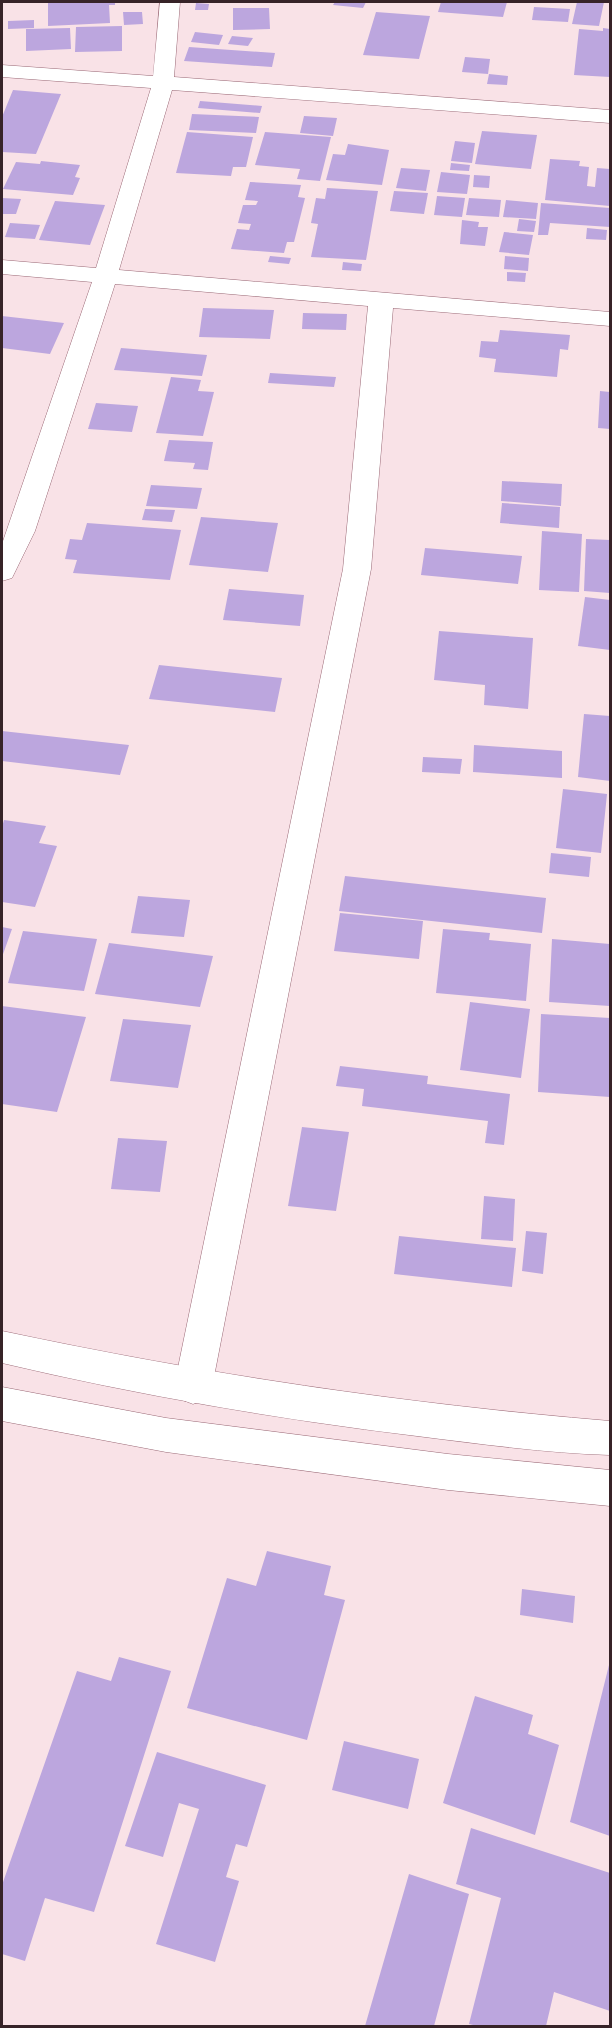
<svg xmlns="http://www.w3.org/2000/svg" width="612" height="2028" font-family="Overpass,sans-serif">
	<rect width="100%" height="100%" fill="#f9e2e7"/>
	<path fill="#bca6de" d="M48 2H115V5H109L110 23 48 26Z
		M335 2H366L363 8 333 5Z
		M441 2H507L503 17 438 12Z
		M577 2H604L599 26 572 24Z
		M196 3 209 4 208 10H195Z
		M534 7 570 9 568 22 532 20Z
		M233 8H269L270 29 233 30Z
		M123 12H142L143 24 124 25Z
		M376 12 430 16 419 59 363 55Z
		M34 20V28L8 29V21Z
		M122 26V51L75 52 76 27Z
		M70 28 71 49 26 51V29Z
		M603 28 610 29V77L574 75 579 29 603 31Z
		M195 32 223 35 219 45 191 42Z
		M232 36 253 38 248 46 228 44Z
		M189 47 275 53 272 67 184 61Z
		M465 57 490 59 488 74 462 72Z
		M489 74 508 76 507 85 487 84Z
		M13 90 61 94 36 154 2 152V117Z
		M200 101 262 106 260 113 198 108Z
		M192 114 259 117 256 133 189 130Z
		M304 116 337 118 333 136 300 133Z
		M482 131 537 135 531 169 475 164Z
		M187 132 253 137 246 167H233L231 176 176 173Z
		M265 132 331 137 320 181 297 179 300 169 255 165Z
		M455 141 475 143 472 163 451 161Z
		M348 144 389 150 382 185 326 180 333 154 345 155Z
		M550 159 580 161 579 166 589 167 587 186 595 187 597 168 610 169V206L545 200Z
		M41 161 80 165 75 177 80 178 73 195 3 189 16 162 40 164Z
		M451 163 470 165 469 171 450 170Z
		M401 168 430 170 426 191 396 188Z
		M441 172 470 175 467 194 437 192Z
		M474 175 490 176 489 188 473 187Z
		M250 182 301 185 298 197 305 198 294 242H287L284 253 231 249 237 229 249 230 251 224 238 223 243 205H256L258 201 245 200Z
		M327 188 378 191 366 260 311 257 318 224 311 223 316 198 325 199Z
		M394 191 428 193 424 214 390 211Z
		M437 196 465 198 462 217 434 215Z
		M2 198 21 199 16 214H2Z
		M469 198 501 200 499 217 466 215Z
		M506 200 538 203 536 219 503 217Z
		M55 201 105 205 90 245 39 240Z
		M541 203 610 208V227L550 223 548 235H538Z
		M519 219 536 221 534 232 517 231Z
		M462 220 479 222 478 227H488L485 246 460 244Z
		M10 223 40 225 35 239 5 237Z
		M587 228 607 230 606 240 586 239Z
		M504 232 533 235 529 255 499 252Z
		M270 256 291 258 289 264 268 262Z
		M505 256 529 258 528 271 504 269Z
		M343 262 362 264 361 271 342 270Z
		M507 272 526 273 525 282 507 281Z
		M203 308 274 310 270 339 199 337Z
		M303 313 347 314 346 330 302 329Z
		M2 316 64 323 50 354 2 348Z
		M500 330 570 335 568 350 560 349 557 377 494 372 496 359 479 357 481 341 498 342Z
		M121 348 207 355 202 376 114 370Z
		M270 373 336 377 334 387 268 383Z
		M171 377 201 380 198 391 214 392 203 436 156 433Z
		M600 391 610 392V429L598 428Z
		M96 403 138 406 132 432 88 429Z
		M169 440 213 442 208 470 193 469 195 463 164 461Z
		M502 481 562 484 561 506 501 501Z
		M151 485 202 488 197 509 146 506Z
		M502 503 560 507 559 528 500 523Z
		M145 509 175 510 172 522 142 520Z
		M201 517 278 523 268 572 189 565Z
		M87 523 181 530 170 580 73 573 77 560 65 559 70 539 82 540Z
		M542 531 582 534 579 592 539 590Z
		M586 539 610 540V593L584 591Z
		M425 548 522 556 518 584 421 575Z
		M229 589 304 595 300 626 223 620Z
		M585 597 610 600V650L578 646Z
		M439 631 533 638 528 709 484 705 485 685 434 680Z
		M159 665 282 678 275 712 149 699Z
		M584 714 610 716V781L578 777Z
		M2 731 129 745 120 775 2 761Z
		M474 745 562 751V778L473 772Z
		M423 757 462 759 460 774 422 772Z
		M563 789 607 794 601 853 556 848Z
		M4 820 46 826 39 843 57 846 35 907 2 902V827Z
		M551 853 591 857 589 877 549 873Z
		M345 876 546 898 542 933 339 911Z
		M138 896 190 900 184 937 131 933Z
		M340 913 423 921 419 959 334 951Z
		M2 927 12 929 2 957Z
		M443 929 490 933 489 940 531 944 526 1001 436 993Z
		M23 931 97 939 84 991 8 983Z
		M552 939 610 944V1006L549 1002Z
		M109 943 213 956 200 1007 95 994Z
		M470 1002 530 1009 521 1078 460 1070Z
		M2 1006 86 1017 57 1112 2 1104Z
		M541 1014 610 1018V1097L538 1092Z
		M123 1019 191 1025 178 1088 110 1081Z
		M340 1066 428 1076 427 1084 510 1094 504 1145 485 1143 488 1121 362 1106 364 1089 336 1086Z
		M302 1127 349 1132 336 1211 288 1206Z
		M118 1138 167 1141 160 1192 111 1189Z
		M484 1196 515 1199 513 1241 481 1239Z
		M526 1231 547 1233 543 1274 522 1271Z
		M399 1236 516 1248 512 1287 394 1274Z
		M267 1551 331 1566 324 1595 345 1600 307 1740 187 1708 227 1578 256 1586Z
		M522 1589 575 1596 573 1623 520 1615Z
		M119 1657 171 1671 94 1912 45 1898 25 1961 2 1954V1885L77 1671 111 1681Z
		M610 1661V1836L570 1822Z
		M475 1696 533 1715 528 1734 559 1745 535 1835 443 1803Z
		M344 1741 419 1759 408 1809 332 1790Z
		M157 1752 266 1785 247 1847 236 1844 226 1877 239 1881 215 1962 156 1944 199 1809 179 1803 163 1857 125 1846Z
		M471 1828 610 1873V2011L554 1992 546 2026H477L469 2024 501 1898 456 1884Z
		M409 1874 469 1894 434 2026H365Z"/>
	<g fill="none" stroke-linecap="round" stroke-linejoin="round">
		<g stroke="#9a6976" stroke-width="1">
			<path id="street" d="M160 2H180L174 77 610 110V123L172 90 119 270 610 312V326L393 308 371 569 212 1387 206 1399 193 1404 180 1399 174 1387 343 569 368 306 115 284 35 531 12 578 2 581V544L92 282 2 274V260L96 268 151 88 2 77V65L153 76Z"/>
		</g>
		<g stroke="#9a6976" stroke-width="1">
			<path id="secondary" d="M2 1331C203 1374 405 1404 610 1421V1455C546 1453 481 1444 417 1436 277 1419 138 1395 2 1363Z
				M2 1387 166 1418 448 1454 610 1470V1506L448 1490 166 1452 2 1421Z"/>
		</g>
		<use href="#street" fill="#fff" fill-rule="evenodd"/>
		<use href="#secondary" fill="#fff" fill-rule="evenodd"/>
	</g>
	<rect width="612" height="2028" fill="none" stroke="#372328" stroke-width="6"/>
</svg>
